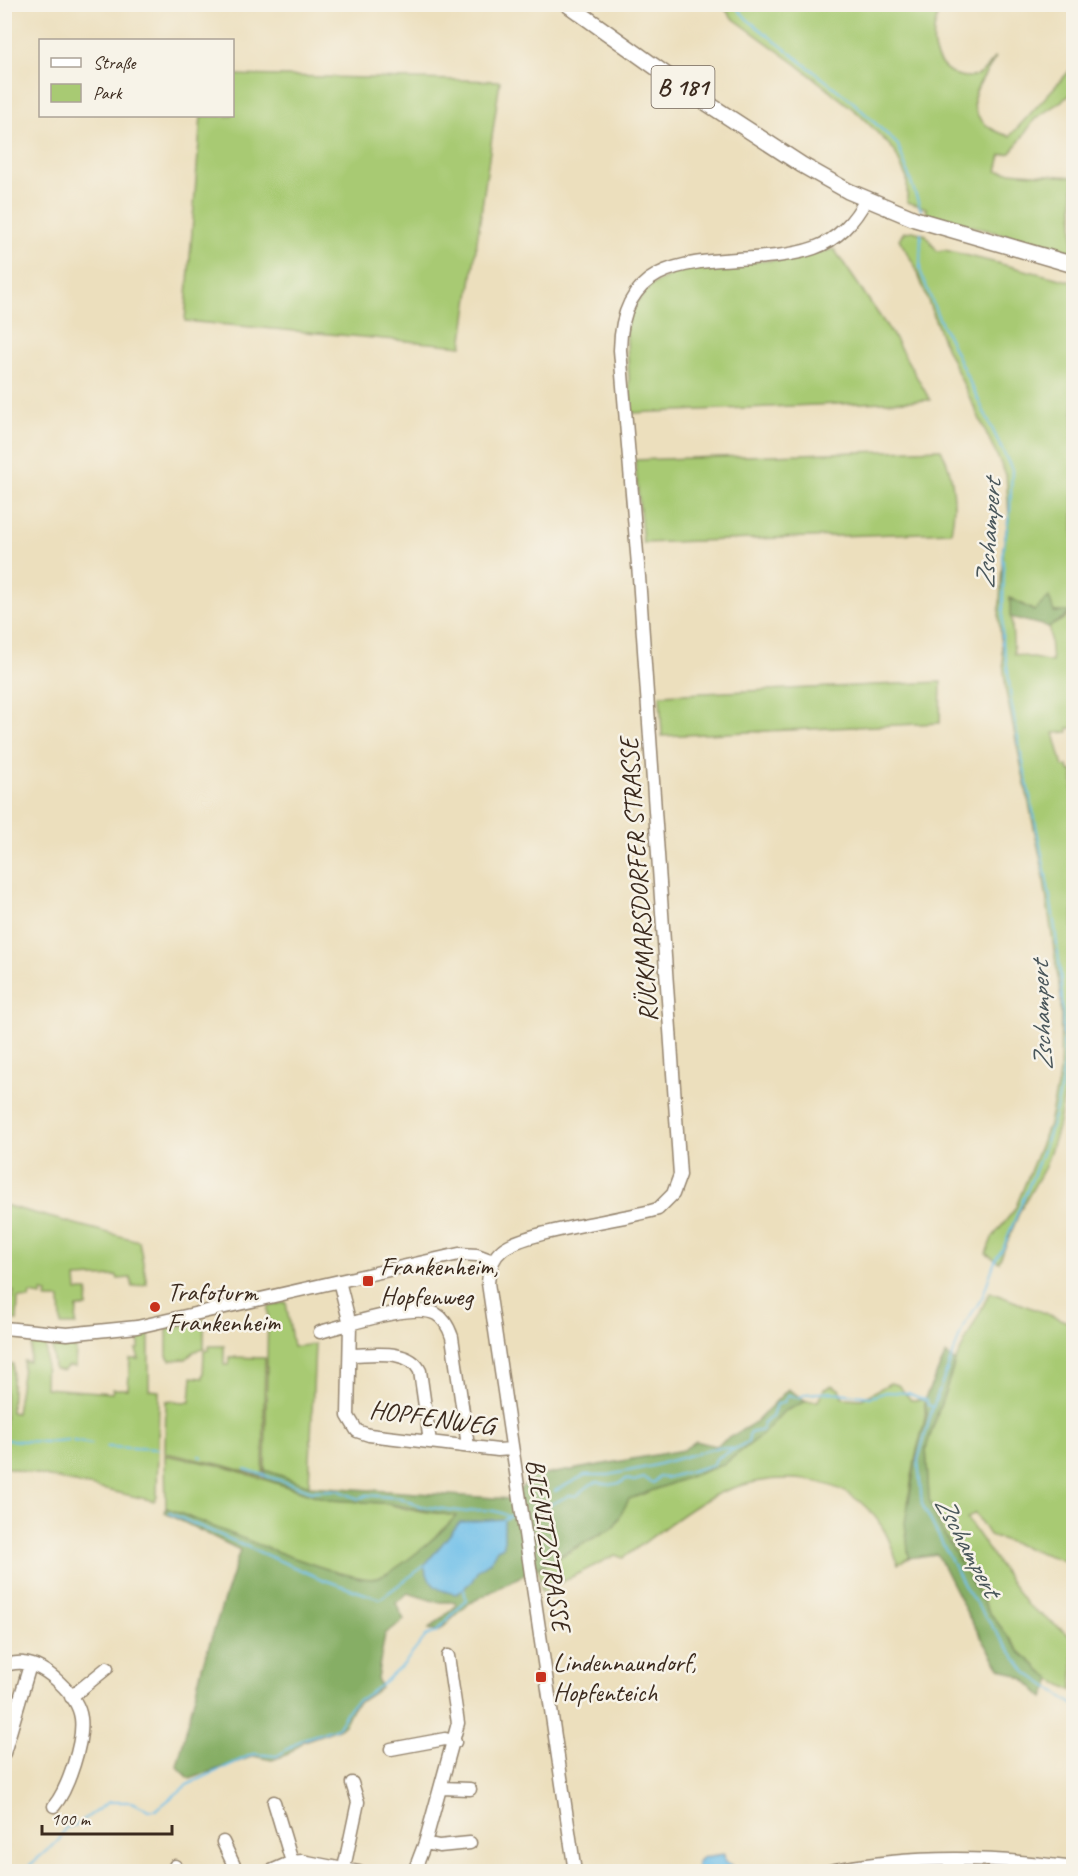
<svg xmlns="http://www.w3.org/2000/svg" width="1078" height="1876" font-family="Caveat,sans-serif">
	<rect width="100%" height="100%" fill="#f7f3e8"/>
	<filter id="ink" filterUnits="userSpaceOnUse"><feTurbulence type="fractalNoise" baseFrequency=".0167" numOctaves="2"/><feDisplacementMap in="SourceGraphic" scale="12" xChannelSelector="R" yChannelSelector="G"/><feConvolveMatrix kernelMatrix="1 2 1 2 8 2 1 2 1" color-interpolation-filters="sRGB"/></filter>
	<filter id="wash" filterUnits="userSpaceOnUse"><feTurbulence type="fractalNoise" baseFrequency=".008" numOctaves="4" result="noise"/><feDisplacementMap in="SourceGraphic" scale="24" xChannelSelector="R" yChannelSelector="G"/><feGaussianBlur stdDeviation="1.35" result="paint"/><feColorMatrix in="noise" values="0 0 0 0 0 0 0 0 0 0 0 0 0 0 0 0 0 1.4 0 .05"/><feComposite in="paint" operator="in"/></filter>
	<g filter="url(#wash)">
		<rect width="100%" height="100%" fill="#ecdfbd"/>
		<path fill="#a8ca73" stroke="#727a48" stroke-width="1.5" fill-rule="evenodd" d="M722 5H942C931 29 926 62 956 75 963 77 973 78 979 74 985 71 991 62 996 57 990 68 975 86 974 99 972 120 993 132 1010 136L1073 67V93L1035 119 1011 153 1001 155 997 171 1073 177V253L927 214 926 208 907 202V179L894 150 859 114 796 64 731 17Z
			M233 75 500 81 462 346 185 321 201 116H232Z
			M913 231 926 235 937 251 945 250 1073 282 1074 728H1068V732L1054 733 1063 767 1068 766 1069 771H1073V1037H1071L1070 1066 1058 1128 1045 1167 1020 1211 999 1262 986 1254 992 1238 1015 1209 1049 1124 1060 1073 1061 999 1042 866 1006 692 999 619 1003 548 1009 515 1006 475 943 341 915 266 899 239 904 232ZM1010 598 1034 611 1060 612 1069 616 1049 627 1052 662 1014 654Z
			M834 249 892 334 930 400 631 413 626 327 632 308 651 285 672 274 697 267 796 258Z
			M941 449C954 474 957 505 951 532L643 543 635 460Z
			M941 682 940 723 662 736 660 695Z
			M4 1205 139 1241 147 1284 132 1287 131 1278 118 1279 117 1276 76 1278 77 1291H88L87 1307H77L76 1325H61L60 1299H46L47 1293 42 1292 41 1296 30 1294 29 1299 18 1298 17 1321 5 1318 6 1297 13 1298 14 1291 9 1290V1279H5Z
			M990 1292 1073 1324V1564L989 1535 975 1513 967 1519 1026 1604 1073 1638V1691L1052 1680 1020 1652 990 1613 941 1529 929 1499 926 1448 955 1362Z
			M286 1302 293 1347 315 1344 309 1486 265 1470 268 1307Z
			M204 1320V1349L195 1351 186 1359 170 1360 167 1356V1329Z
			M139 1335H149V1390L159 1391 157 1497 154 1501 5 1467V1363L13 1364 11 1412 16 1413 24 1361 29 1362 32 1343 46 1345 45 1388 112 1393 113 1389H128L130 1359H139L136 1350 139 1349Z
			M52 1345 76 1348 75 1367 68 1366 63 1371 54 1369Z
			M209 1346H224V1365H229L230 1357 265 1358 263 1477 223 1465 165 1453 166 1401 190 1402 192 1377 203 1378 204 1351 209 1350Z
			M890 1383 898 1385 911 1400H924C928 1419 921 1432 917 1450 909 1490 904 1518 909 1558L898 1564C894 1553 890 1540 884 1530 848 1468 767 1469 709 1498 679 1514 651 1539 623 1558L615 1555 542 1592 538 1569 614 1527 629 1499 724 1464 762 1435 783 1412 806 1401H818L824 1389 832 1385 839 1389 843 1398 862 1399Z
			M165 1455 222 1466 329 1500 383 1503 407 1509 457 1516C433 1538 408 1566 378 1578 354 1587 198 1520 166 1508Z"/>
		<path fill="#86ae65" stroke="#606c42" stroke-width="1.5" d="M1049 597 1054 612H1073L1049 627 1010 617V598L1034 611Z
			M946 1354 955 1362 926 1448 929 1499 941 1529 990 1613 1020 1652 1052 1680 1044 1698 1024 1679 1000 1668 970 1619 937 1554 909 1558 905 1523 918 1448 927 1414 924 1400Z
			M788 1389 806 1401 783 1412 762 1435 724 1464 629 1499 614 1527 468 1604 439 1631 429 1629 457 1605 455 1602H437L408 1593 396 1603 404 1620 385 1634 377 1678 381 1688 353 1706 345 1723 338 1729 303 1741 288 1754 272 1760 254 1756 190 1779 177 1766 202 1667 240 1550 165 1513 166 1508C199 1520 353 1587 377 1578 401 1569 439 1535 456 1516L383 1503 329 1500 265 1479V1470L309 1486 511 1499 532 1477 683 1450 696 1441 715 1446 756 1422Z"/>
		<path fill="#6ebfe9" stroke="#547484" stroke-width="1.5" d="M504 1519V1546L497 1549 490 1562 478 1570 472 1581 457 1594C436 1591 430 1585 424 1566L460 1522Z
			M724 1854 725 1862 732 1865V1871H697V1862L703 1857Z"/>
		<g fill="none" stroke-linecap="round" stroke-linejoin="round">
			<path stroke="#6ebfe9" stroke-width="2" d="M733 4 748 20 853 102 898 145 921 210
				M921 233 920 270 937 314 1012 470 1010 511 1002 557 1004 569 1002 643C1008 656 1009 685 1011 701 1030 810 1063 920 1063 1031 1063 1044 1065 1059 1063 1072 1056 1134 1025 1191 1003 1249L996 1258 982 1298 964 1325 933 1407 918 1460 922 1504 966 1589 997 1633 1026 1672 1074 1705
				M1063 1041 1074 1042
				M6 1440 45 1442 68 1440
				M73 1441 91 1444
				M107 1447 158 1449
				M199 1456 202 1457
				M245 1469 312 1491 337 1490 359 1499 367 1495 400 1498 420 1506 467 1512C478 1508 498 1510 507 1516
				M555 1491 585 1475H609L652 1466 719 1447 733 1449
				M534 1511C546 1505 557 1503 569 1495L576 1496 591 1484 598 1482C606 1486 620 1485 626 1479L634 1481 644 1478 653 1483 658 1477 666 1478 712 1465 717 1458 748 1442 750 1433 762 1430 764 1422 772 1417 776 1405 784 1402 788 1395 799 1398 805 1394 832 1392 871 1397 886 1392 908 1393 927 1401 928 1405 933 1407
				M169 1513 324 1580 380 1599 424 1566
				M504 1519 513 1515
				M22 1872 59 1840 65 1828 76 1825 109 1802H131L149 1810H156L187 1785 253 1754 277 1756 303 1739 337 1728 351 1705 380 1686 404 1664 426 1636 436 1632 466 1600 464 1589"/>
		</g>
	</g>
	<g filter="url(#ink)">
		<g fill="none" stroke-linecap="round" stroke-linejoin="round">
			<g stroke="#94846e" stroke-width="15">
				<path id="minor" d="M339 1281 350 1324 348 1416 357 1431 369 1435 498 1450 511 1449
					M4 1328 67 1334 137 1327 459 1254 477 1255 493 1261
					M320 1332C345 1326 414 1302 436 1314 445 1319 449 1328 452 1337L468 1446
					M350 1355C373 1355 409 1348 420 1371L430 1442
					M4 1665C10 1664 17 1662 23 1663 46 1665 78 1695 81 1718 84 1741 68 1789 54 1806
					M71 1697 107 1668
					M391 1749 445 1739 455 1742
					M4 1753 30 1665
					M441 1788 470 1789
					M274 1802 292 1862
					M223 1842 237 1872
					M425 1843 439 1846 470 1843
					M175 1866 178 1872
					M344 1868 358 1802 352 1783
					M269 1872 292 1862 302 1861 359 1872
					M414 1872 425 1843 458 1723 448 1656
					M575 1872 488 1283C489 1270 492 1258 502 1250 523 1231 624 1220 658 1209L673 1194 680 1175 639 577 620 350C622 230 740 274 814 248 837 240 855 221 866 199
					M825 1872C906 1855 992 1856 1074 1868"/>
			</g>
			<g stroke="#94846e" stroke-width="18">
				<path id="major" d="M567 4 696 96 802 165 848 191 915 219 1074 265"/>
			</g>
			<use href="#minor" stroke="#fff" stroke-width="12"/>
			<use href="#major" stroke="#fff" stroke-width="15"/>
		</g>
	</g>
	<g fill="#c8321e" stroke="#f7f3e8" stroke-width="2">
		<rect x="362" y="1275" width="12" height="12" rx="3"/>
		<circle cx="155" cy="1307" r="6"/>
		<rect x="535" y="1671" width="12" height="12" rx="3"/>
	</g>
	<g text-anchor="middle" stroke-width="5" stroke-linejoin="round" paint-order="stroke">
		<rect fill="#f7f3e8" stroke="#73665b" stroke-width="1.5" x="651.5" y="66" width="63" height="42" rx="4.5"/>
		<g font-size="24" font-weight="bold" fill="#3b2a1e">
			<text x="683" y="95">B 181</text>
		</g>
		<g font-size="26" fill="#3b2a1e" stroke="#f7f3e8">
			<text transform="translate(638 880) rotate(-94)" y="9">RÜCKMARSDORFER STRASSE</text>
			<text transform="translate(432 1417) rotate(8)" y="9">HOPFENWEG</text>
			<text transform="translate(549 1545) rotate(81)" y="9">BIENITZSTRASSE</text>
		</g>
		<g font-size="26" fill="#3b2a1e" stroke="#f7f3e8" text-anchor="start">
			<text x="380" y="1275">Frankenheim,<tspan x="380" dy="30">Hopfenweg</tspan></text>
			<text x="167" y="1301">Trafoturm<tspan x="167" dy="30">Frankenheim</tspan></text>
			<text x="553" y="1671">Lindennaundorf,<tspan x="553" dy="30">Hopfenteich</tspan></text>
		</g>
		<g font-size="27" font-style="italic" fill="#4a575b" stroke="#f7f3e8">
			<text transform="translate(988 534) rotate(-86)" y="9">Zschampert</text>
			<text transform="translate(1041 1016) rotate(-92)" y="9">Zschampert</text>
			<text transform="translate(968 1546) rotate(62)" y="9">Zschampert</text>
		</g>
	</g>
	<rect width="1078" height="1876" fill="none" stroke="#f7f3e8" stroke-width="24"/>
	<rect x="39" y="39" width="195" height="78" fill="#f7f3e8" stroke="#aca397" stroke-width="1.5"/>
	<rect x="51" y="58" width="30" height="9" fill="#ffffff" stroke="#aca397" stroke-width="1.5"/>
	<text x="93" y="69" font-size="18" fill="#3b2a1e">Straße</text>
	<rect x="51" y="84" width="30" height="18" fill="#a8ca73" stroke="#aca397" stroke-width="1.5"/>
	<text x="93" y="99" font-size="18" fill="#3b2a1e">Park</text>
	<path d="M42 1825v9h130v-9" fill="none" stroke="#3b2a1e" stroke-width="3"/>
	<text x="51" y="1825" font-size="18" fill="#3b2a1e" stroke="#f7f3e8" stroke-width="4.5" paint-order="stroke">100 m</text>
</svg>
